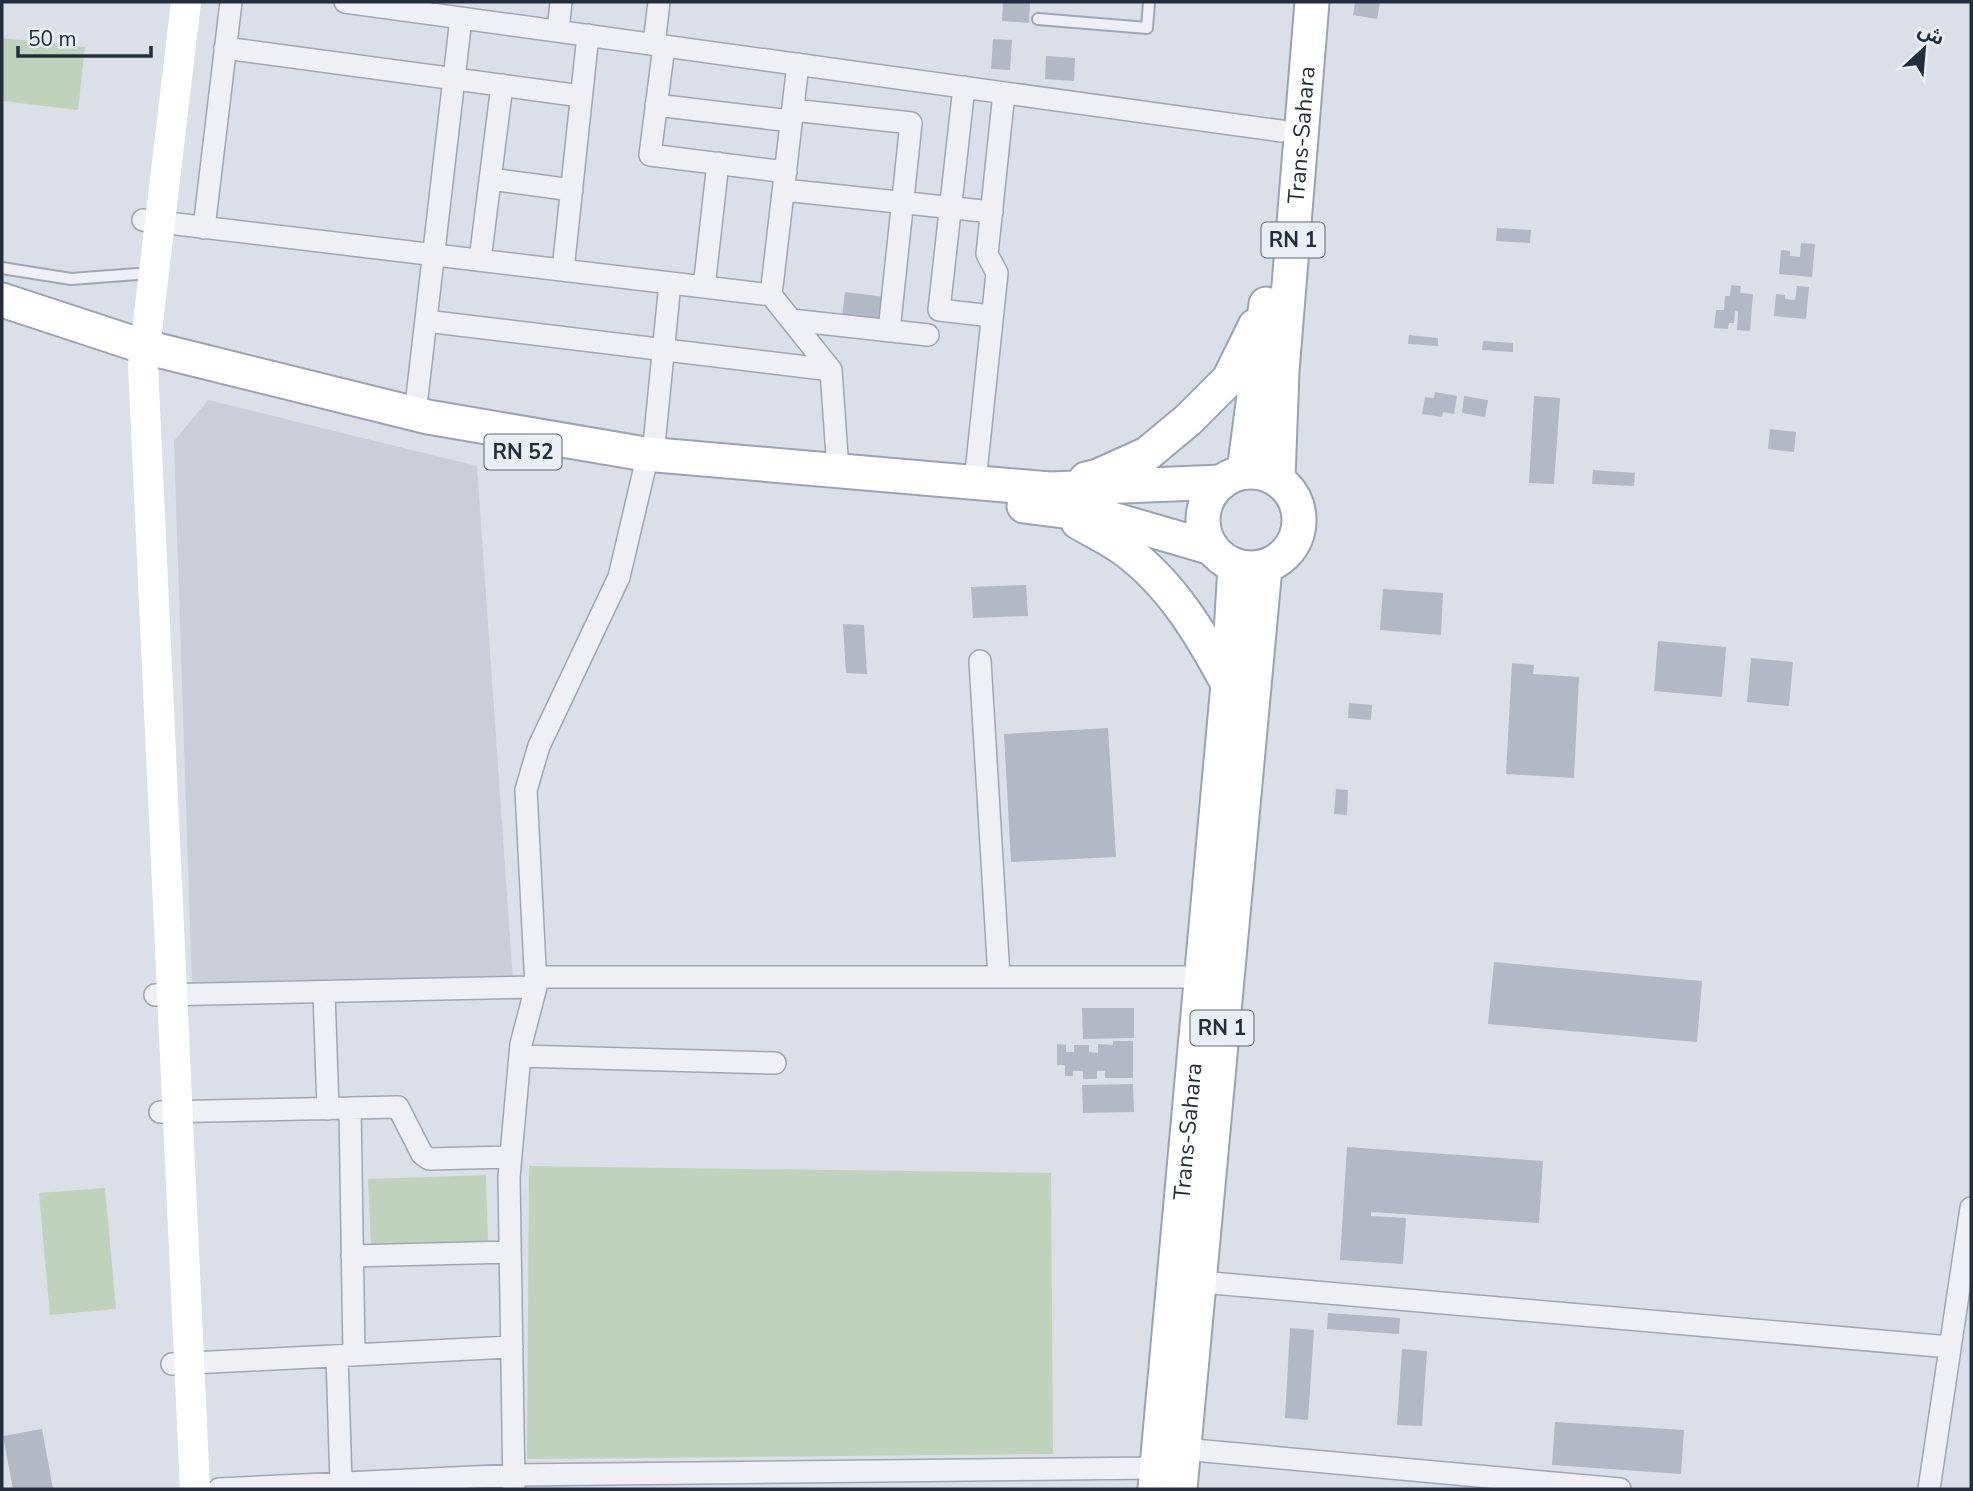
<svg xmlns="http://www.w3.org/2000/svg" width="1973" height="1491" font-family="'Nunito Sans','Noto Sans Arabic',sans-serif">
	<rect width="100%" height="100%" fill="#dbdfe7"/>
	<path fill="#c9ced9" d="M208 400 477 466 513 981 192 986 174 441Z"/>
	<path fill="#c0d2bb" d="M2 38 85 47 78 110 2 101Z
		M529 1166 1051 1173 1053 1454 527 1459Z
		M486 1175 488 1242 371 1245 368 1179Z
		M105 1188 116 1309 50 1315 39 1193Z"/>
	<path fill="#b2b8c4" d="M1003 2H1030L1029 23 1002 21Z
		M1355 2H1380L1377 19 1353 15Z
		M993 39 1012 40 1010 70 991 69Z
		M1046 56 1075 58 1074 81 1045 79Z
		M1497 228 1531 230 1530 243 1496 241Z
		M1801 243 1815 244 1812 277 1779 274 1781 250 1790 251V256L1800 257Z
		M1731 285 1741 286 1740 293 1753 294 1750 331 1737 330 1738 312 1735 311 1734 323H1729L1728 329 1714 328 1716 310H1724L1725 296H1730Z
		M1797 286 1809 287 1806 319 1774 316 1776 294 1785 295V299L1795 300Z
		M845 292 885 297 883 322 842 317Z
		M1409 335 1438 338V346L1408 344Z
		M1483 341 1513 343V352L1482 350Z
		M1435 392 1457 396 1454 414 1443 412 1442 417 1422 414 1425 397 1434 398Z
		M1464 396 1488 400 1485 417 1462 413Z
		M1534 396 1560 398 1554 484 1529 483Z
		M1770 429 1796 432 1794 452 1768 449Z
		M1593 470 1635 473 1634 486 1592 484Z
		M1026 585 1028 616 973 618 971 587Z
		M1383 589 1443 593 1441 635 1380 630Z
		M843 624 864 625 867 674 846 673Z
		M1658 641 1726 647 1722 697 1654 691Z
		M1751 658 1793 662 1789 706 1747 702Z
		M1512 663 1534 665 1533 674 1579 677 1574 778 1506 774Z
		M1349 703 1372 705 1371 720 1348 718Z
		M1108 728 1116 857 1011 862 1004 734Z
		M1336 789 1348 790 1347 815 1334 814Z
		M1494 962 1702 981 1697 1042 1488 1024Z
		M1082 1008H1134V1038L1083 1039Z
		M1113 1041H1133V1078H1105V1071H1097V1079H1083V1071H1073V1076H1065V1065H1057V1044L1066 1045V1052H1074V1045H1089V1052L1098 1053V1044L1113 1045Z
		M1133 1084 1134 1112 1083 1113 1082 1085Z
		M1347 1147 1543 1161 1539 1223 1371 1212V1216L1406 1218 1403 1264 1340 1260Z
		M1328 1313 1400 1318 1399 1334 1327 1329Z
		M1290 1328 1314 1330 1308 1420 1285 1418Z
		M1402 1349 1427 1351 1422 1426 1397 1425Z
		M1555 1422 1684 1430 1681 1474 1552 1465Z
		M42 1429 53 1489H13L3 1436Z"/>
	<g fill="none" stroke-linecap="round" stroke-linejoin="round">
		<g stroke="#a0a6b1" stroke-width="14">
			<path id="service" d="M1038 19 1147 28 1149 2
				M2 268 71 279 137 274"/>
		</g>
		<g stroke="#a0a6b1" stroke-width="24">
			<path id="minor" d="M345 2 1281 131
				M558 31 561 2
				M654 44 659 2
				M664 46 650 155 786 172
				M225 48 581 96
				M964 87 939 310 992 316
				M656 105 791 121
				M793 110 911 123 889 331
				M490 179 572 190
				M784 190 992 212
				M143 220 771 295 831 370 838 470
				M204 228 231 2
				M480 260 502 85
				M563 270 588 35
				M704 287 718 163
				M771 295 798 64
				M791 320 928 335
				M426 321 831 370
				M415 414 461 18
				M653 455 670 283
				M975 482 997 273 987 254 1004 93
				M980 661 999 977
				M536 977H1201
				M324 992 328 1109
				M155 995 536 987
				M520 1056 775 1063
				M350 1108 354 1355
				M160 1112 398 1107 422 1154 429 1159 511 1157
				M352 1256 510 1252
				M1189 1281 1950 1347
				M337 1356 341 1483
				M172 1364 512 1347
				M1172 1448 1620 1489
				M219 1489 514 1475 1157 1468
				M514 1489 509 1177 521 1044 536 987 526 790 539 746 619 577 644 471 645 454
				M1929 1489 1971 1208"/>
		</g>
		<g stroke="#99a3b4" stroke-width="37">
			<g id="primary">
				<path d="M2 300 145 347 428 417 645 454 1050 489 1222 482"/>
				<circle cx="1251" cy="520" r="48"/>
				<path d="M1244 472 1266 304"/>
				<path d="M1086 479 1098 476 1147 454 1188 420 1229 379 1255 326"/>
				<path id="s1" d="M1278 479 1282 371 1312 2"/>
				<path d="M1024 506 1102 516 1212 548"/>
				<path d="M1078 522C1093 531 1110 539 1124 549 1172 584 1201 634 1228 684"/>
				<path id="s2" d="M1155 1489 1228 684 1235 566"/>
				<path d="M1180 1489 1265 567"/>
			</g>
		</g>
		<use href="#service" stroke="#eef0f5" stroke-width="10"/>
		<use href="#minor" stroke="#eef0f5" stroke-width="21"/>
		<path stroke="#fff" stroke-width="30" d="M186 2 143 365 195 1489"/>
		<use href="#primary" stroke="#fff" stroke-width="33"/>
	</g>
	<g text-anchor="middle" stroke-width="6" stroke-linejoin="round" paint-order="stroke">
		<g fill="#eaeef5" stroke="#5f6775" stroke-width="2">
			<rect x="1261.5" y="222.5" width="63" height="35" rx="5"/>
			<rect x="484.5" y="434.5" width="77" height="35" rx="5"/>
			<rect x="1190.5" y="1010.5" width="63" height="35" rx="5"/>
		</g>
		<g font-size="21" font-weight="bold" fill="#242d3e">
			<text x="1293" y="247">RN 1</text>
			<text x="523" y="459">RN 52</text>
			<text x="1222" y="1035">RN 1</text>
		</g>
		<g font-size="23" fill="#242d3e" stroke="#eaeef5">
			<text dy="8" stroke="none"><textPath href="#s1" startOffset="345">Trans-Sahara</textPath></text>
			<text dy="8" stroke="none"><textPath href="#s2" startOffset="359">Trans-Sahara</textPath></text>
		</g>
	</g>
	<rect width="1973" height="1491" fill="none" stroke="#242d3e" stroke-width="7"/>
	<g transform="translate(1924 49) rotate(26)" stroke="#eaeef5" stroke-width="5" paint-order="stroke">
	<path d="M0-5L12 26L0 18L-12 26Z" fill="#242d3e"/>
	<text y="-10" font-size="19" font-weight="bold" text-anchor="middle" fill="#242d3e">ش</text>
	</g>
	<path d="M18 46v10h133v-10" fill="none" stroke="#242d3e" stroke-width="3.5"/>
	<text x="28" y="46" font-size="21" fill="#242d3e" stroke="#eaeef5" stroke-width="5" paint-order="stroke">50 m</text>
</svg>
